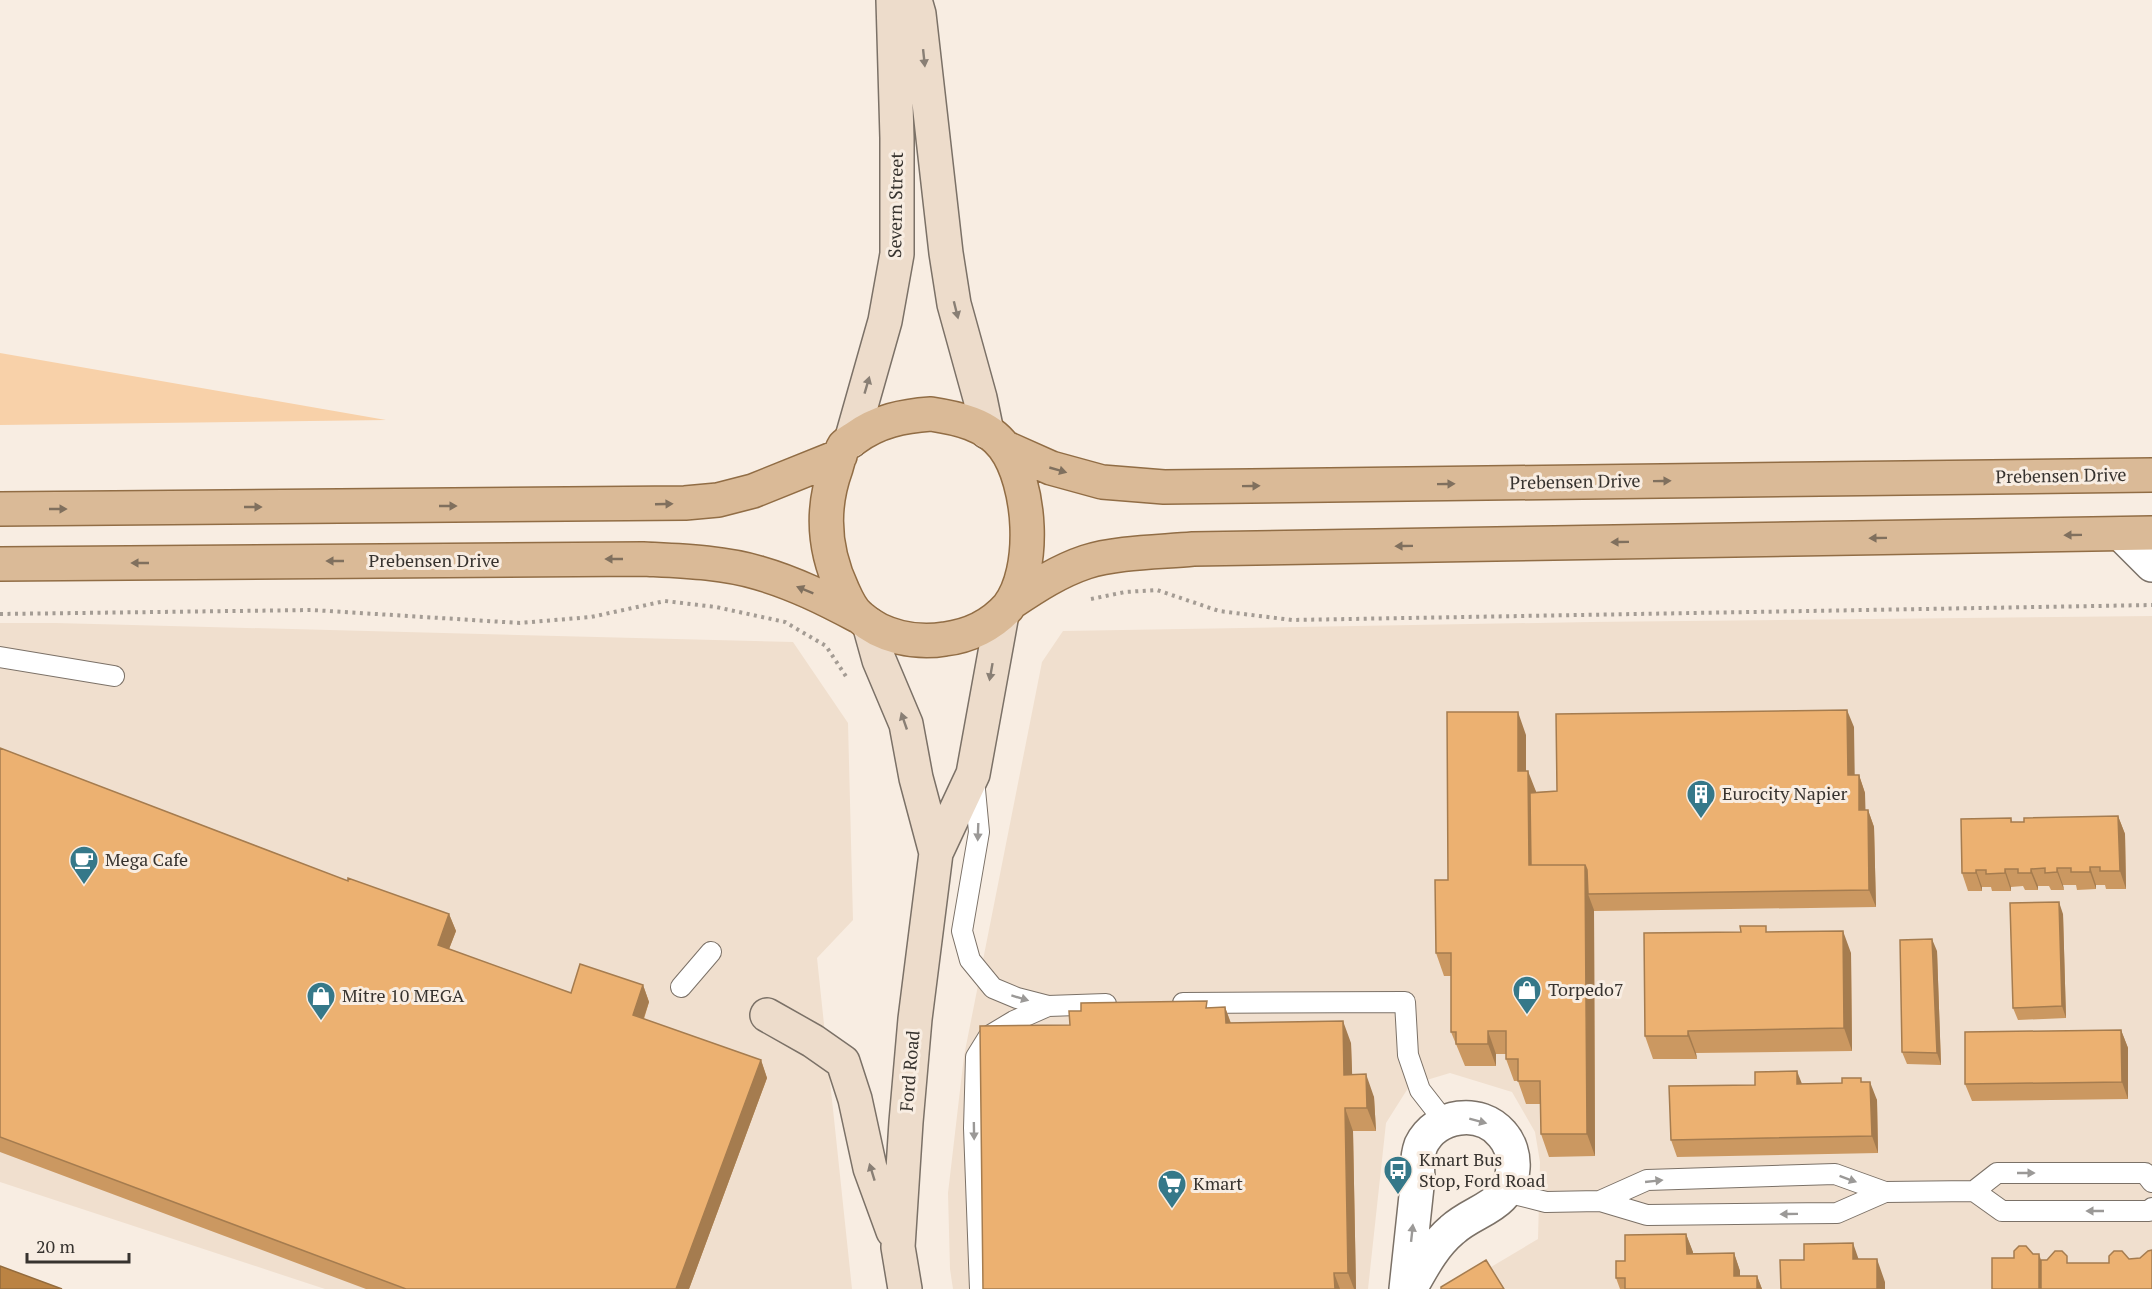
<svg xmlns="http://www.w3.org/2000/svg" width="2152" height="1289" font-family="'PT Serif',serif">
	<rect width="100%" height="100%" fill="#f8ede2"/>
	<path fill="#f0dfce" d="M2152 616V1289H1454L1538 1239 1540 1162 1535 1132 1512 1092 1450 1073 1410 1085 1386 1123 1368 1289H953L950 1269 948 1193 964 1056 1042 662 1063 631 1591 622Z
		M0 623H56L793 642 848 723 853 920 817 958 852 1289H325L0 1182Z"/>
	<path fill="#f8d1a9" d="M0 353 386 420 0 425Z"/>
	<path fill="#bb8343" stroke="#936b3d" stroke-width="1.5" d="M0 1266 62 1289H0Z"/>
	<g fill="none" stroke-linecap="round" stroke-linejoin="round">
		<g stroke="#7b7167" stroke-width="22">
			<path id="lane" d="M0 657 114 676
				M974 779 979 832 962 931 970 960 993 988 1017 998 1048 1006 1014 1021 989 1036 976 1057 974 1128 980 1289
				M681 987 711 952
				M1183 1003 1405 1002 1408 1055 1420 1090 1445 1122
				M1048 1006 1106 1004
				M1974 1191 2002 1211H2149L2152 1208
				M1506 1192 1546 1202 1600 1201 1647 1215 1837 1213 1885 1192
				M1600 1201 1647 1180 1835 1174 1885 1192 1974 1191 1997 1173H2145L2152 1182"/>
		</g>
		<g stroke="#7b7167" stroke-width="36">
			<path id="street" d="M2121 534 2152 565
				M1406 1289 1418 1177C1417 1166 1417 1156 1421 1145 1436 1114 1480 1108 1502 1134 1510 1143 1514 1156 1513 1168 1510 1208 1476 1208 1452 1230 1433 1246 1422 1268 1410 1289"/>
		</g>
		<g stroke="#7b7167" stroke-width="36">
			<path id="secondary" d="M915 0 919 14 946 253 954 304 980 398 987 432
				M851 441 885 321 897 254V138L893 0
				M869 624 879 660 906 724 916 778 936 853
				M767 1015 813 1041 843 1062 855 1099 870 1168 893 1231
				M905 1289 898 1247 906 1122 915 1019 936 853 973 774 1002 614"/>
		</g>
		<g stroke="#916d45" stroke-width="36">
			<path id="primary" d="M931 414C957 418 987 424 1004 447 1031 483 1037 570 1008 607 992 625 969 636 945 639 916 644 882 637 860 617 852 611 847 600 843 591 824 551 821 509 836 468 838 461 840 452 844 446 847 443 852 440 855 438 878 421 903 416 931 414Z
				M1004 447 1051 468 1102 482 1164 487 2152 475
				M0 509 685 503 718 500 753 491 840 456
				M0 564 643 559C682 561 722 562 759 573 794 583 826 599 858 616
				M1012 602C1036 586 1059 571 1086 562 1116 552 1161 552 1193 549L2152 533"/>
		</g>
		<path stroke="#a49c94" stroke-width="4" stroke-dasharray="3 4.5" stroke-linecap="butt" d="M1091 599 1125 592 1157 590 1219 611 1292 620 2152 605
			M0 614 312 610 520 623 591 617 665 601 716 607 785 622 826 646 847 678"/>
		<use href="#lane" stroke="#fff" stroke-width="20"/>
		<use href="#street" stroke="#fff" stroke-width="33"/>
		<use href="#secondary" stroke="#eddccb" stroke-width="33"/>
		<use href="#primary" stroke="#daba97" stroke-width="33"/>
	</g>
	<path fill="#cb9861" d="M1854 727V775H1859L1865 793V810H1868L1874 827 1876 907 1594 911V910L1595 1156 1549 1157 1541 1134V1104H1526L1518 1081H1514L1506 1059V1054H1496V1066H1465L1451 1032V976H1444L1436 953 1448 880 1526 735V771L1536 792 1557 791Z
		M0 748 348 881 449 914 456 931 449 949 571 993 643 985 649 1002 644 1019 761 1060 767 1078 689 1289H366L0 1152Z
		M2118 816 2125 834 2126 889H2106L2105 885H2096V889L2077 890 2076 885H2063L2064 890H2051L2049 886H2038V890H2025L2023 886 2011 887V891H1992L1991 887H1982V891H1968L1962 873 2011 818 2012 822H2024Z
		M2063 914 2066 1018 2018 1020 2013 1008Z
		M1768 932 1851 953 1852 1051 1696 1053 1697 1059H1653L1645 1036Z
		M1937 951 1941 1065 1907 1064 1902 1052Z
		M1225 1007 1231 1023 1351 1043 1352 1075 1374 1097 1376 1131H1353L1356 1289H983L1070 1025 1209 1008Z
		M2121 1030 2128 1048V1099L1972 1101 1965 1084Z
		M1863 1082 1877 1100 1878 1153 1677 1157 1671 1140 1802 1084Z
		M1686 1234 1693 1253H1734L1740 1271V1276H1757L1762 1289H1620L1616 1278 1625 1261Z"/>
	<path fill="#a57c4f" d="M1847 710 1854 727 1855 793 1848 775Z
		M1518 712 1526 735V794L1518 771Z
		M1528 771 1537 794V870L1529 865Z
		M1859 775 1865 793 1866 828 1859 810Z
		M1868 810 1874 827 1876 907 1869 890Z
		M2118 816 2125 834 2126 889 2120 871Z
		M1585 865 1594 894H1588L1594 910 1595 1156 1587 1134Z
		M2090 867 2096 885V889L2090 872Z
		M2057 868 2063 885 2064 890 2057 872Z
		M2005 869 2011 887V891L2005 873Z
		M2031 869 2038 886V890L2031 873Z
		M1976 870 1982 887V891L1976 873Z
		M2059 902 2063 914 2066 1018 2062 1006Z
		M449 914 456 931 444 962 438 945Z
		M1843 931 1851 953 1852 1051 1844 1028Z
		M1932 939 1937 951 1941 1065 1937 1053Z
		M643 985 649 1002 639 1032 633 1015Z
		M1225 1007 1233 1030 1226 1023Z
		M1343 1021 1351 1043 1353 1098 1344 1075Z
		M2121 1030 2128 1048V1099L2122 1082Z
		M1488 1031 1496 1054V1066L1488 1044Z
		M1688 1031 1696 1053 1697 1059 1688 1036Z
		M761 1060 767 1078 689 1289H676Z
		M1797 1071 1804 1089 1797 1084Z
		M1366 1074 1374 1097 1376 1131 1367 1108Z
		M1870 1082 1877 1100 1878 1153 1872 1136Z
		M1345 1108 1353 1131 1356 1289H1354L1348 1273Z
		M1686 1234 1693 1252V1271L1687 1254Z
		M1853 1243 1861 1266 1853 1259Z
		M1734 1253 1740 1271V1289L1734 1276Z
		M2039 1254 2045 1272 2046 1289H2039Z
		M1877 1259 1885 1282V1289H1877Z
		M1334 1273 1340 1289H1335Z
		M1757 1276 1762 1289H1757Z"/>
	<path fill="#ecb171" stroke="#a57c4f" stroke-width="1.5" d="M1847 710 1848 775H1859V810H1868L1869 890 1588 894 1587 870 1585 865H1531L1530 793 1557 791 1556 714Z
		M1447 712H1518V771H1528L1529 865H1585L1587 1134H1541L1540 1081H1518V1059H1506V1031H1488V1044H1456V1032H1451V953H1436L1435 880H1448Z
		M0 748 348 881V878L449 914 438 945 571 993 580 964 643 985 633 1015 761 1060 676 1289H406L0 1137Z
		M2118 816 2120 871H2100V867H2090V872H2071V868H2057V872L2045 873V868L2031 869V873H2018V869H2005V873L1986 874V870H1976V873H1962L1961 819 2011 818V822H2024V818Z
		M2059 902 2062 1006 2013 1008 2010 903Z
		M1740 926H1766V932L1843 931 1844 1028 1688 1031V1036H1645L1644 933 1741 932Z
		M1932 939 1937 1053 1902 1052 1900 940Z
		M1207 1001 1206 1008 1225 1007 1226 1023 1343 1021 1344 1075 1366 1074 1367 1108H1345L1348 1273H1334L1335 1289H983L980 1026 1070 1025 1069 1011H1081V1003Z
		M2121 1030 2122 1082 1965 1084V1032Z
		M1797 1071V1084L1842 1083V1078H1861V1082H1870L1872 1136 1671 1140 1669 1086 1755 1085V1072Z
		M1686 1234 1687 1254 1734 1253V1276H1757V1289H1625V1278H1616V1261H1625V1235Z
		M1853 1243V1259H1877V1289H1781L1780 1260H1804V1244Z
		M2019 1246H2026L2033 1254H2039V1289H1992V1258H2014V1251Z
		M2152 1250V1289H2041V1260H2047L2055 1251H2062L2067 1256V1263H2109V1256L2114 1251H2122L2129 1259 2140 1258 2148 1251Z
		M1486 1260 1504 1289H1441V1287Z"/>
	<defs><path id="oneway-solid" d="M-6-.8H1V-3.2L6.5 0L1 3.2V.8H-6Z" transform="scale(1.5)"/></defs>
	<g fill="#897f75">
		<use href="#oneway-solid" transform="translate(924 58) rotate(84)"/>
		<use href="#oneway-solid" transform="translate(956 310) rotate(76)"/>
		<use href="#oneway-solid" transform="translate(867 385) rotate(-74)"/>
		<use href="#oneway-solid" transform="translate(991 672) rotate(100)"/>
		<use href="#oneway-solid" transform="translate(904 721) rotate(-109)"/>
		<use href="#oneway-solid" transform="translate(872 1172) rotate(-107)"/>
	</g>
	<g fill="#80705e">
		<use href="#oneway-solid" transform="translate(1058 470) rotate(16)"/>
		<use href="#oneway-solid" transform="translate(1662 481) rotate(-1)"/>
		<use href="#oneway-solid" transform="translate(1446 484) rotate(-1)"/>
		<use href="#oneway-solid" transform="translate(1251 486) rotate(-1)"/>
		<use href="#oneway-solid" transform="translate(664 504) rotate(-2)"/>
		<use href="#oneway-solid" transform="translate(448 506)"/>
		<use href="#oneway-solid" transform="translate(253 507)"/>
		<use href="#oneway-solid" transform="translate(58 509)"/>
		<use href="#oneway-solid" transform="translate(2073 535) rotate(179)"/>
		<use href="#oneway-solid" transform="translate(1878 538) rotate(179)"/>
		<use href="#oneway-solid" transform="translate(1620 542) rotate(179)"/>
		<use href="#oneway-solid" transform="translate(1404 546) rotate(179)"/>
		<use href="#oneway-solid" transform="translate(614 559) rotate(180)"/>
		<use href="#oneway-solid" transform="translate(335 561) rotate(180)"/>
		<use href="#oneway-solid" transform="translate(140 563) rotate(180)"/>
		<use href="#oneway-solid" transform="translate(805 590) rotate(-158)"/>
	</g>
	<g fill="#9b9997">
		<use href="#oneway-solid" transform="translate(978 832) rotate(92)"/>
		<use href="#oneway-solid" transform="translate(1020 998) rotate(17)"/>
		<use href="#oneway-solid" transform="translate(1478 1121) rotate(15)"/>
		<use href="#oneway-solid" transform="translate(974 1131) rotate(89)"/>
		<use href="#oneway-solid" transform="translate(2026 1173)"/>
		<use href="#oneway-solid" transform="translate(1848 1179) rotate(20)"/>
		<use href="#oneway-solid" transform="translate(1654 1181) rotate(-6)"/>
		<use href="#oneway-solid" transform="translate(2095 1211) rotate(-180)"/>
		<use href="#oneway-solid" transform="translate(1789 1214) rotate(179)"/>
		<use href="#oneway-solid" transform="translate(1412 1233) rotate(-84)"/>
	</g>
	<defs>
		<g id="building-pin" transform="scale(1.5)"><path d="M0 17L-7.5 6A9.5 9.5 0 1 1 7.5 6Z" fill="#357889" stroke="#f8ede2"/><path d="M-4-6H4V6H1V3H-1V6H-4ZM-2.5-4.3h1.7v1.8h-1.7ZM.8-4.3h1.7v1.8H.8ZM-2.5-1h1.7V.8h-1.7ZM.8-1h1.7V.8H.8Z" fill="#fff"/></g>
		<g id="cafe-pin" transform="scale(1.5)"><path d="M0 17L-7.5 6A9.5 9.5 0 1 1 7.5 6Z" fill="#357889" stroke="#f8ede2"/><path d="M-5.5-4.5H6V0H3Q3 3.5 0 3.5H-2.5Q-5.5 3.5-5.5 0ZM3-3.2v2h1.7v-2ZM-6 4.5H4V6H-6Z" fill="#fff"/></g>
		<g id="shop-pin" transform="scale(1.5)"><path d="M0 17L-7.5 6A9.5 9.5 0 1 1 7.5 6Z" fill="#357889" stroke="#f8ede2"/><path d="M-5-2.5h2.3a2.7 3.5 0 0 1 5.4 0H5L5.5 6h-11ZM-1.5-2.5h3a1.5 2.3 0 0 0-3 0Z" fill="#fff"/></g>
		<g id="bus-pin" transform="scale(1.5)"><path d="M0 17L-7.5 6A9.5 9.5 0 1 1 7.5 6Z" fill="#357889" stroke="#f8ede2"/><path d="M-5-6H5V4H4V6H2V4H-2V6H-4V4H-5ZM-3.5-4V0h7V-4ZM-3.5 1.2v1.5H-2V1.2ZM2 1.2v1.5H3.5V1.2Z" fill="#fff"/></g>
		<g id="supermarket-pin" transform="scale(1.5)"><path d="M0 17L-7.5 6A9.5 9.5 0 1 1 7.5 6Z" fill="#357889" stroke="#f8ede2"/><path d="M-6-5.5h2.5l.6 2H6L4.5 2H-2.5L-4.4-4H-6ZM-1.5 3.2a1.3 1.3 0 1 0 .1 0ZM3 3.2a1.3 1.3 0 1 0 .1 0Z" fill="#fff"/></g>
	</defs>
	<g fill-rule="evenodd">
		<use href="#building-pin" x="1701" y="794"/>
		<use href="#cafe-pin" x="84" y="860"/>
		<use href="#shop-pin" x="1527" y="990"/>
		<use href="#shop-pin" x="321" y="996"/>
		<use href="#bus-pin" x="1398" y="1170"/>
		<use href="#supermarket-pin" x="1172" y="1184"/>
	</g>
	<g text-anchor="middle" stroke-width="6" stroke-linejoin="round" paint-order="stroke">
		<g font-size="18" fill="#37332f" stroke="#f8ede2">
			<text transform="translate(896 205) rotate(-89)" y="6">Severn Street</text>
			<text transform="translate(2061 476) rotate(-1)" y="6">Prebensen Drive</text>
			<text transform="translate(1575 482) rotate(-1)" y="6">Prebensen Drive</text>
			<text x="434" y="567">Prebensen Drive</text>
			<text transform="translate(910 1071) rotate(-85)" y="6">Ford Road</text>
		</g>
		<g font-size="18" fill="#37332f" stroke="#f8ede2" text-anchor="start">
			<text x="1722" y="800">Eurocity Napier</text>
			<text x="105" y="866">Mega Cafe</text>
			<text x="1548" y="996">Torpedo7</text>
			<text x="342" y="1002">Mitre 10 MEGA</text>
			<text x="1419" y="1166">Kmart Bus<tspan x="1419" dy="21">Stop, Ford Road</tspan></text>
			<text x="1193" y="1190">Kmart</text>
		</g>
	</g>
	<path d="M27 1253v9h102v-9" fill="none" stroke="#37332f" stroke-width="3"/>
	<text x="36" y="1253" font-size="18" fill="#37332f" stroke="#f8ede2" stroke-width="4.5" paint-order="stroke">20 m</text>
</svg>
